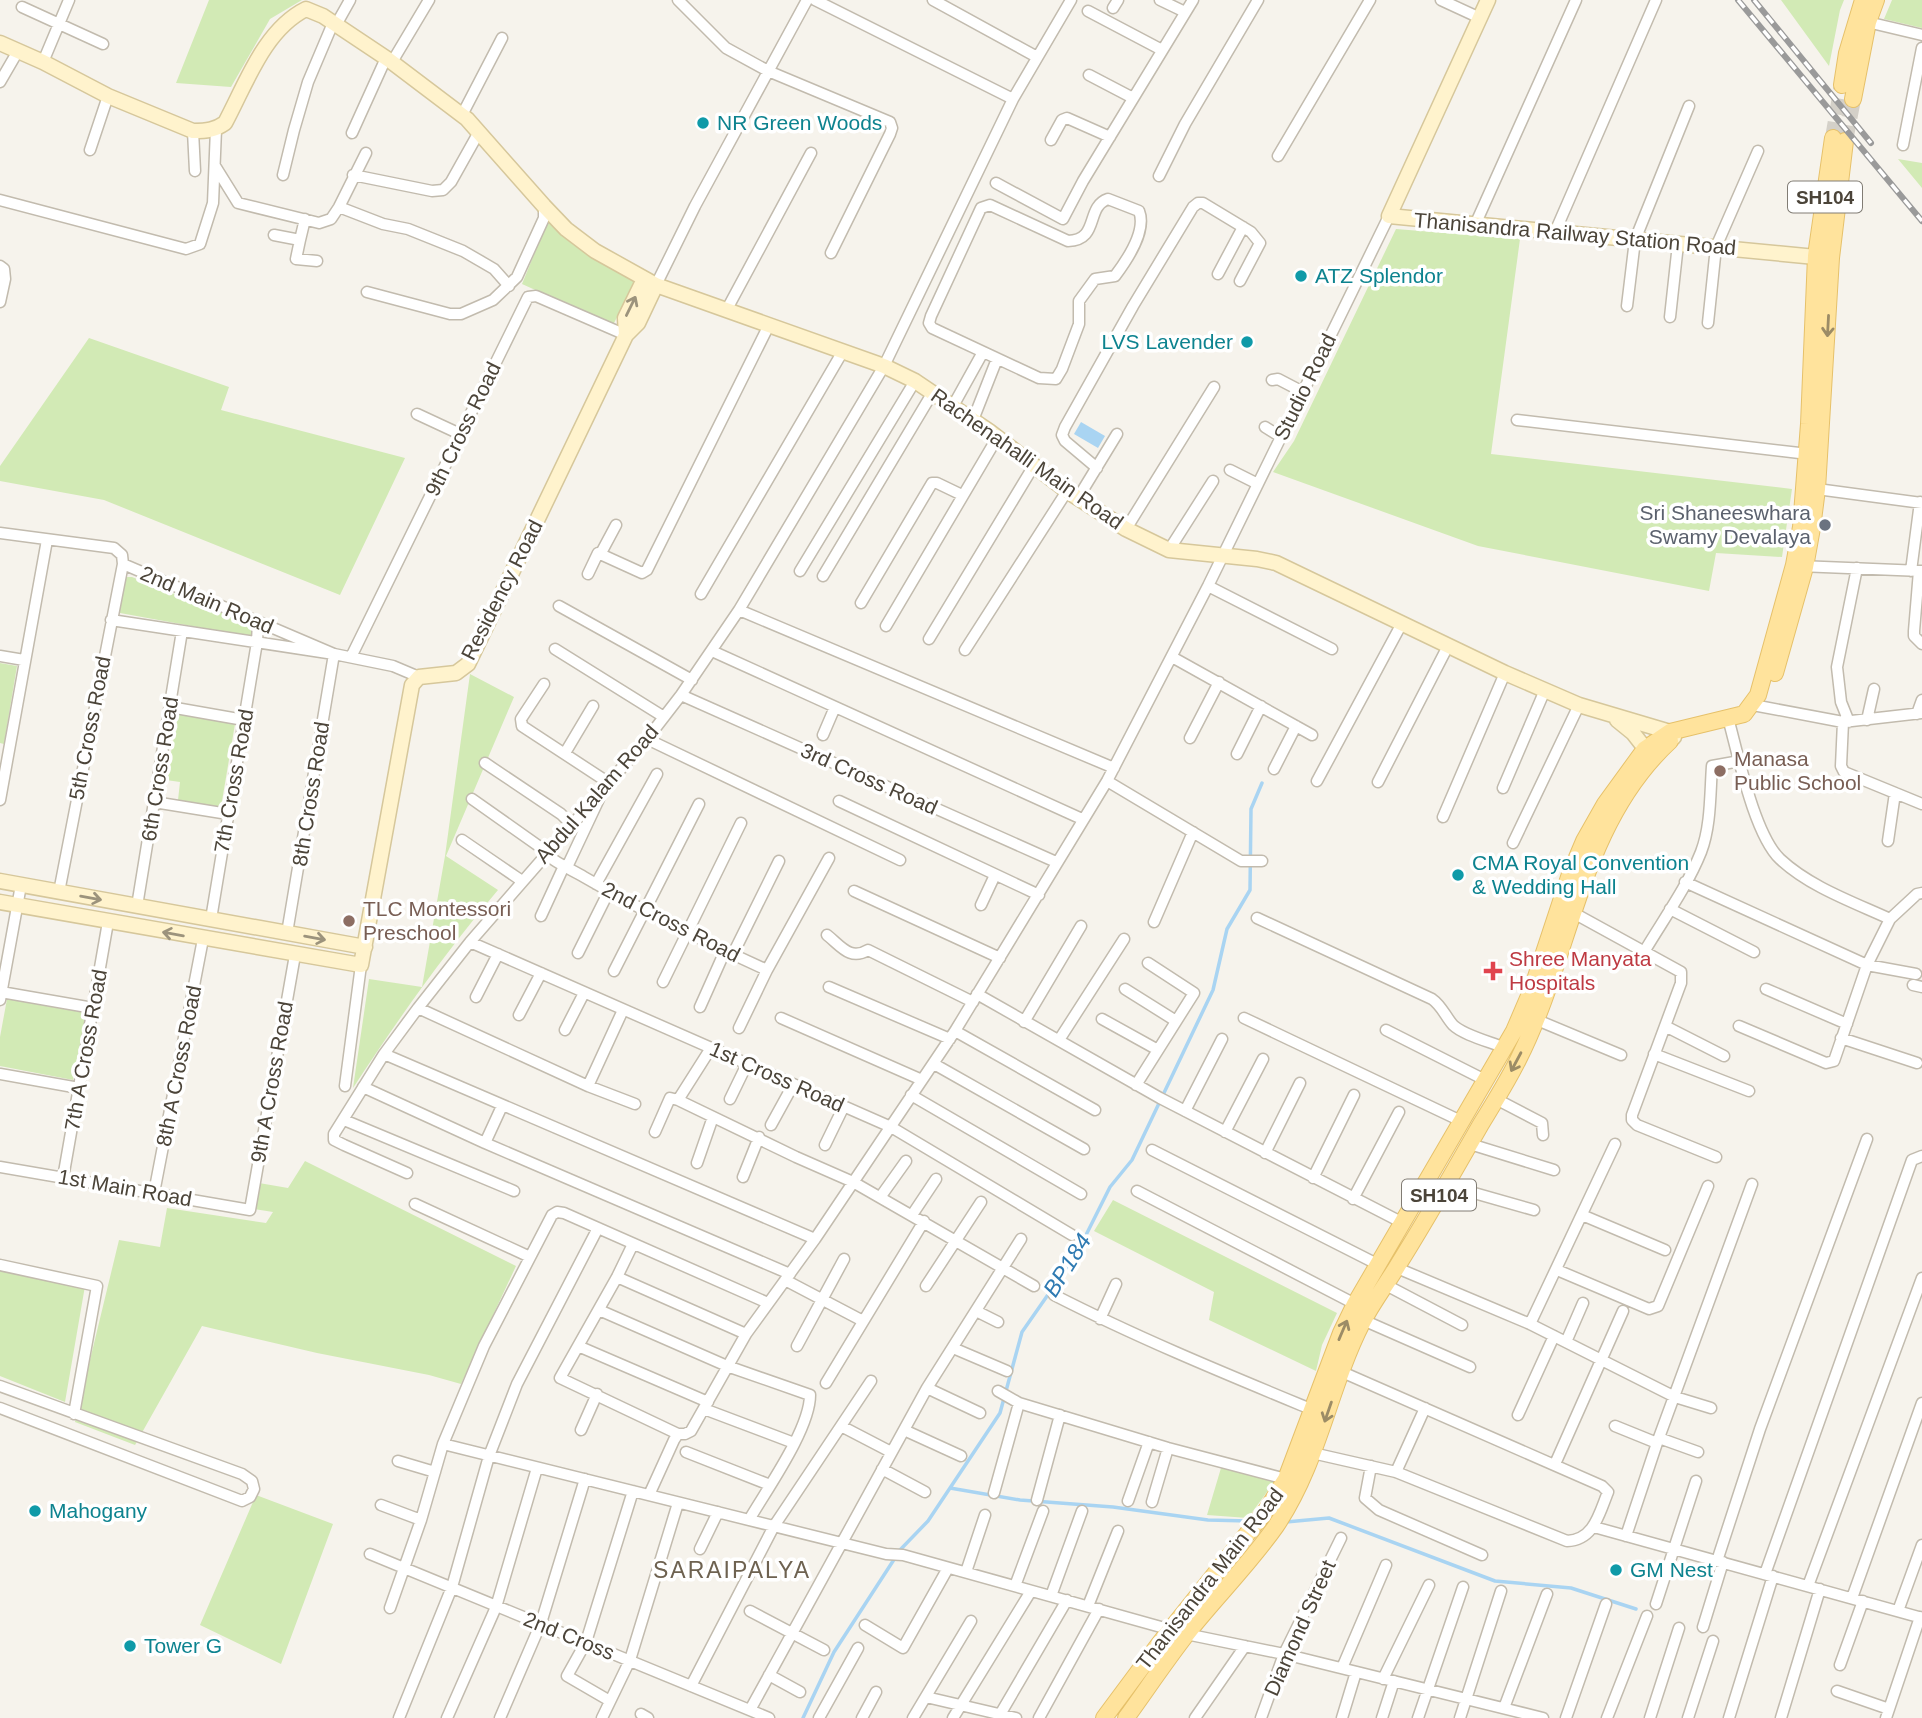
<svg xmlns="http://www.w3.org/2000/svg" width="1922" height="1718" font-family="Arial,sans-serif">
	<rect width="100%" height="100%" fill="#f6f3ec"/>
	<path fill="#d2eab5" d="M209 0H302L270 19 231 87 176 83Z
		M1781 0H1844L1840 10 1829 66Z
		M1892 0H1922V28L1884 19Z
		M1898 159 1922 163V188Z
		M548 220 636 280 613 325 522 284Z
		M1396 229 1520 239 1491 454 1792 489 1782 557 1716 553 1709 591 1478 546 1273 472 1294 441Z
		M89 338 229 387 221 410 405 458 340 595 104 500 0 481V466Z
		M127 577H132L255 626 256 630 252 637 120 613 117 609 123 580Z
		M0 663 17 666 4 744 0 743Z
		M470 674 514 697 446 856 498 890C445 953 398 1019 353 1088L369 979 422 987 445 856Z
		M178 714 235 724 221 807 178 800 180 782 166 780Z
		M7 999 86 1013 73 1080 0 1066V1037Z
		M305 1161 516 1266 461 1384 429 1375 317 1353 202 1326 135 1445 75 1422 119 1240 160 1247 167 1208 266 1223 273 1212 254 1209 259 1183 288 1188Z
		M1113 1200 1337 1313 1322 1345 1316 1371 1209 1320 1214 1292 1094 1231Z
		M0 1271 85 1286 65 1402 0 1376Z
		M1221 1468 1275 1481 1248 1518 1207 1515Z
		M256 1495 333 1524 281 1664 200 1625Z"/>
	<path fill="#a9d4f2" d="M1081 422 1105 436 1098 448 1074 434Z"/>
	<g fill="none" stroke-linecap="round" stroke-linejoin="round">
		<path stroke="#a9d4f2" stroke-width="3.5" d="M950 1488 1020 1500 1113 1507 1208 1520 1249 1521
			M1286 1522 1329 1518 1495 1581 1571 1588 1636 1609
			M899 1551 928 1521 1000 1413 1022 1332 1077 1253 1110 1187 1132 1160 1213 990 1227 929 1250 890 1251 809 1262 783
			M803 1718 834 1652 895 1558"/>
		<path stroke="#d4d0c8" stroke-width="16" stroke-dasharray="16 8" stroke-linecap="butt" d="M1833 138 1842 85
			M1845 141 1853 99"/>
		<g stroke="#c2bbae" stroke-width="13">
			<path id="street" d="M678 0 726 48 768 71 890 122 892 128 890 134 831 253
				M815 0 1013 99
				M933 0 1037 57
				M1160 0 1185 12
				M1441 0 1480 18
				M22 7 103 44
				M1113 8 1118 0
				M1088 11 1162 50
				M1863 21 1922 35
				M336 25 350 0
				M43 62 69 0
				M392 62 429 0
				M1089 75 1133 98
				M0 82 18 51
				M462 115 502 38
				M193 131 195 171
				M352 133 386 58
				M1051 140 1062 120 1067 118 1110 137
				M1903 145 1922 48
				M90 150 108 96
				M1278 156 1370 0
				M215 166 238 203 319 223 331 219 339 207 366 153
				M283 175 294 130 308 82 333 23
				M353 175 432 191 443 190 451 182 479 132
				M1159 176 1185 124 1258 0
				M996 183 1063 219 1083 181 1193 0
				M1108 199 1139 211C1147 231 1127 260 1115 276L1095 279 1079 301V324L1062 369 1056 379 1039 378 932 328 929 323 931 316 981 208 990 205 1068 241C1100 240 1085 207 1108 199Z
				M0 200 186 249 200 244 213 203 216 129
				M339 207 383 224 408 229 463 251 494 269 509 286
				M1475 225 1576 0
				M1555 232 1656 0
				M274 235 300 240 305 219
				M300 240 296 259 317 261
				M0 266 4 269 5 279 0 302
				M1218 274 1243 227
				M656 285 695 206 807 0
				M367 292 450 314H461L493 300 517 277 544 218V206
				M1627 306 1635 240 1689 106
				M726 311 811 153
				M1670 317 1678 244
				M1708 323 1716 247 1758 151
				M1272 380 1278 379 1303 392
				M953 406 983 352
				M417 414 460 434
				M973 420 997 359
				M1517 420 1808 454
				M1265 427 1281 437
				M1097 468 1065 441 1062 435 1065 427 1133 306 1193 207 1198 203H1203L1251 232 1260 243 1240 281
				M1230 470 1258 484
				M1817 489 1922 503
				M1078 498 1117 434
				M1126 529 1214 387
				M0 533 114 548 122 555 123 564 334 654 393 666 419 677
				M1169 550 1213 481
				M601 553 616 525
				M1799 566 1922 571
				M800 571 915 381
				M1911 571 1920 502
				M1919 571 1914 631V636L1922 644
				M588 574 598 553 642 573 647 570 769 325
				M823 576 933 392
				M1208 586 1332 649
				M701 594 843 351
				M861 603 932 483H937L962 495
				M559 606 692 680
				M739 610 1114 768
				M111 620 334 654 287 933
				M886 626 997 438
				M929 639 1033 467
				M555 649 664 717
				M965 650 1067 491
				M712 651 1082 819
				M0 656 24 660
				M351 657 528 297 536 296 626 335
				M1172 657 1312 735
				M544 684 521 719 522 726 609 783
				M681 695 1056 862
				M1753 705 1843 722 1922 713
				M170 707 244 720
				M1917 714 1922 700
				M1728 718C1738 754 1754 834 1780 859 1810 887 1853 902 1890 919L1917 894 1922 893
				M1867 720 1874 689
				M1843 722 1841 766 1844 772 1922 804
				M1849 722 1841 702 1837 667 1857 568
				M823 735 835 707
				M1190 738 1219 682
				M647 739 900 860
				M565 753 593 706
				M1237 754 1261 706
				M485 763 561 814 571 824
				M1274 769 1296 726
				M1107 781 1241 861H1262
				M1317 781 1401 625
				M1378 782 1448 646
				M1503 788 1545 690
				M472 799 540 847C550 861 569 868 584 877 643 911 705 942 767 970
				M0 800 47 540
				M839 801 1039 895
				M154 802 228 814
				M1443 817 1505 673
				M462 840 522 881
				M1888 841 1895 793
				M1513 843 1579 705
				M567 867 599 799
				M1685 882 1867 965 1916 974
				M596 884 657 774
				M854 891 1000 958
				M59 892 123 564
				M981 905 995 875
				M137 906 182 631
				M1670 909 1754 952
				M1570 911 1681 972V983L1632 1115V1120L1637 1125 1716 1157
				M541 916 564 866
				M1257 918 1432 999C1442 1006 1445 1016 1453 1025 1463 1035 1491 1042 1505 1048
				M211 919 257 642 258 622
				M1154 922 1193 832
				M827 935C841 946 850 961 868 950L973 1002
				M470 942 891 1127 1072 1235
				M1644 952C1663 920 1687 887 1701 852 1711 826 1710 794 1712 766L1740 761
				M578 953 609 891
				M733 954 779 861
				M614 971 699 804
				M663 982 741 823
				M1913 985 1922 987
				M829 987 950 1039
				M1125 989 1176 1021
				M1766 989 1847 1024
				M1 992 93 1008
				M977 994 1160 1098 1403 1223
				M476 997 498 954
				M0 1000 21 885
				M700 1007 725 951
				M418 1008 588 1086 635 1104
				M519 1015 541 973
				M781 1018 922 1080
				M1244 1018 1461 1121
				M1102 1019 1158 1050
				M1537 1020 1621 1055
				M1024 1022 1081 926
				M1665 1026 1724 1056
				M1739 1026 1826 1063 1834 1061 1867 965 1890 919
				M739 1028 767 970 829 858
				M565 1030 584 993
				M1386 1030 1487 1081
				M955 1031 1095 1110
				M1841 1038 1917 1063
				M1059 1040 1124 939
				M384 1054 815 1239
				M1654 1054 1749 1091
				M934 1064 1084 1149
				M0 1074 79 1088
				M1136 1085 1194 993 1148 963
				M345 1086 361 965
				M588 1086 623 1010
				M363 1087 485 1143 790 1274
				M911 1095 1081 1194
				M730 1099 747 1064
				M1496 1099 1542 1123 1543 1135
				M678 1100 711 1048
				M1185 1111 1222 1039
				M344 1120 514 1191
				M771 1125 793 1085
				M655 1132 670 1098 678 1100 796 1157 853 1182 1034 1286
				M1225 1132 1263 1059
				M485 1143 502 1106
				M1470 1144 1554 1170
				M825 1145 844 1106
				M1152 1150 1377 1264
				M1265 1153 1300 1083
				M697 1163 713 1117
				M0 1167 250 1210 295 955
				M407 1173 344 1145 334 1140V1134L384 1054 418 1008 470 942 647 739 681 695 739 610 884 366 1013 99 1071 0
				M743 1177 759 1137
				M63 1178 108 922
				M1313 1178 1354 1095
				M1446 1185 1534 1210
				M1137 1191 1355 1304
				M154 1193 203 939
				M881 1196 906 1161
				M1353 1199 1399 1112
				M415 1204 530 1257
				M912 1215 936 1179
				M1582 1215 1665 1250
				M633 1244 617 1277 560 1378 678 1434
				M0 1265 97 1286 74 1414
				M1397 1268 1530 1324 1675 1397 1711 1408
				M1557 1270 1649 1309 1658 1306 1708 1186
				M617 1277 746 1334
				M785 1280 863 1321
				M1386 1285 1462 1325
				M926 1286 981 1202
				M1054 1295C1138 1338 1226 1374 1313 1410
				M599 1310 727 1366 810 1395C810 1429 767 1489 749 1520
				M976 1311 998 1322
				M1100 1319 1116 1284
				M1363 1320 1470 1367
				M1530 1324 1615 1144
				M1566 1342 1583 1303
				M578 1346 708 1402
				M797 1346 844 1259
				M953 1348 1007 1371
				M826 1383 924 1221
				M0 1386 242 1474 252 1481 254 1489 250 1497 242 1501 0 1408
				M927 1388 980 1413
				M998 1391 1019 1403 1168 1448 1286 1479
				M704 1409 794 1443
				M1518 1415 1554 1336
				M841 1426 891 1452
				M1615 1426 1657 1443
				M581 1430 597 1394
				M904 1430 961 1456
				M1659 1438 1698 1452
				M443 1444 886 1554 903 1555 1186 1634 1284 1654 1543 1718
				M686 1452 770 1485
				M1308 1452 1396 1472 1567 1541C1594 1540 1599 1514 1608 1492L1602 1486 1342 1372
				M398 1461 435 1472
				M1555 1464 1623 1311
				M1371 1466 1365 1498 1379 1510 1482 1555
				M882 1469 925 1492
				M1396 1472 1425 1408
				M994 1493 1019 1403
				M649 1495 674 1440 678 1434H685L691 1431 746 1334 815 1239 955 1031 1107 781 1208 586 1389 216
				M1037 1500 1060 1415
				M1128 1501 1149 1442
				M1152 1502 1168 1448
				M381 1505 421 1520
				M1594 1527 1922 1618
				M1626 1536 1657 1443 1752 1184
				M700 1549 718 1512
				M370 1554 769 1718
				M1717 1561 1760 1429 1867 1139
				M966 1572 985 1515
				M1765 1574 1912 1160 1922 1156
				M1015 1586 1043 1511
				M1808 1586 1922 1278
				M1051 1596 1082 1511
				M1852 1598 1922 1403
				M1656 1604 1696 1481
				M1088 1606 1118 1531
				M390 1608 421 1520 443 1444 484 1346 552 1215 557 1212 564 1213 768 1303
				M750 1611 824 1650
				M1898 1611 1922 1545
				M865 1625 903 1648 948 1568
				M1703 1627 1723 1562
				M1840 1665 1863 1601
				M1342 1668 1386 1565
				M769 1675 800 1692
				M1383 1679 1429 1585
				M691 1686 774 1526 871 1381
				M1837 1691 1889 1709
				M926 1697 1016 1718
				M610 1701 567 1676 586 1642 633 1491
				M1504 1708 1547 1594
				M750 1710 927 1388 1021 1239
				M641 1714 648 1718
				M399 1718 452 1587 489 1456 517 1384 598 1228
				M447 1718 496 1607 537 1468
				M500 1718 541 1623 585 1479
				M602 1718 630 1660 678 1503
				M819 1718 858 1648
				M862 1718 876 1692
				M913 1718 971 1621
				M953 1718 1031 1591
				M998 1718 1067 1600
				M1039 1718 1099 1609
				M1195 1718 1245 1646
				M1261 1718 1284 1654 1341 1538
				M1342 1718 1356 1672
				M1382 1718 1394 1681
				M1418 1718 1463 1587
				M1460 1718 1501 1591
				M1566 1718 1606 1604
				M1607 1718 1647 1616
				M1650 1718 1679 1628
				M1688 1718 1713 1641
				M1729 1718 1773 1576
				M1781 1718 1820 1589
				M1886 1718 1920 1617"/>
		</g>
		<g stroke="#d6c79b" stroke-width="17">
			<path id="secondary" d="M1488 0 1389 216 1826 258
				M0 43 43 62 108 96 193 131C207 131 215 130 225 123 246 84 264 30 306 9L323 16 389 60 467 119 544 206 566 229 595 251 656 285 884 366 915 381 989 431 1067 491 1126 529 1169 550 1257 559 1276 563 1505 673 1579 705 1670 732 1674 737
				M626 335 625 318 644 279
				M1617 720 1633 733 1651 756
				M0 881 365 947
				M0 902 361 965 412 685 419 677 456 673 468 664 626 335 638 323 656 285"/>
		</g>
		<g stroke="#e6c16a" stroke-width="18">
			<path id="primary" d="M1842 85 1847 53 1863 0
				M1853 99 1868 22 1876 0
				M1775 673 1805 567 1812 528 1817 489 1831 258 1845 141
				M1104 1718 1159 1644 1267 1509 1286 1479 1341 1333 1355 1304 1514 1031 1532 989 1570 874 1584 841 1605 804 1645 749 1670 732 1744 714 1758 695 1794 565 1801 527 1809 424 1816 256 1833 138
				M1126 1718C1147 1689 1167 1659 1189 1631 1217 1596 1250 1563 1276 1526 1319 1462 1328 1390 1362 1323 1372 1303 1386 1285 1398 1265 1427 1219 1454 1171 1481 1124 1494 1103 1507 1082 1518 1060 1572 954 1579 825 1670 741"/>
		</g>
		<use href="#street" stroke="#fff" stroke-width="10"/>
		<use href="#secondary" stroke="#fff3cd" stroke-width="14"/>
		<use href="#primary" stroke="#ffe39c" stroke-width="16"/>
		<g stroke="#9a9a9a" stroke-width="6">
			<path id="rail" d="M1738 0 1922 221
				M1754 0 1871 143"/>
		</g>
		<use href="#rail" stroke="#fff" stroke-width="3.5" stroke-dasharray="10" stroke-linecap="butt"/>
	</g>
	<defs><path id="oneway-shaft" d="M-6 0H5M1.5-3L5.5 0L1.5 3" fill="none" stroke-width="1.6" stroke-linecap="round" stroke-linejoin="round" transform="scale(1.75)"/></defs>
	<g stroke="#9c937c">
		<use href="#oneway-shaft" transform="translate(631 306) rotate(-64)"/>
		<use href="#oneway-shaft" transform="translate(91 898) rotate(10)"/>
		<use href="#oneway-shaft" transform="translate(173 934) rotate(-170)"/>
		<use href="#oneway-shaft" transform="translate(315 938) rotate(10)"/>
	</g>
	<g stroke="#9c8c66">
		<use href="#oneway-shaft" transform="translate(1828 326) rotate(93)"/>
		<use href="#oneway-shaft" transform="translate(1516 1062) rotate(118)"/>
		<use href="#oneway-shaft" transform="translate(1343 1330) rotate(-67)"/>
		<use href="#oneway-shaft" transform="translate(1328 1412) rotate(109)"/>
	</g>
	<g fill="#0f9aa8" stroke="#fff" stroke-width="2.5">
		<circle cx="703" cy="123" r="7"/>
		<circle cx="1301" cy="276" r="7"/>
		<circle cx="1247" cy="342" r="7"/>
		<circle cx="1458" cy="875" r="7"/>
		<circle cx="35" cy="1511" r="7"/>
		<circle cx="1616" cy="1570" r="7"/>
		<circle cx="130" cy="1646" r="7"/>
	</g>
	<circle fill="#6b7280" stroke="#fff" stroke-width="2.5" cx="1825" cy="525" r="7"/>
	<g fill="#8d6e63" stroke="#fff" stroke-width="2.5">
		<circle cx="1720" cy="771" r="7"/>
		<circle cx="349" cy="921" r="7"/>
	</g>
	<path fill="#e0444e" stroke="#fff" stroke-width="2.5" d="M1489.5 960.5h7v7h7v7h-7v7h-7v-7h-7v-7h7z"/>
	<g text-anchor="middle" stroke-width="7" stroke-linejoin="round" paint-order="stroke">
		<g fill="#fff" stroke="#817c74" stroke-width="2">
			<rect x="1788" y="181.5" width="74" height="31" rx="5"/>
			<rect x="1402" y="1179.5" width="74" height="31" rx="5"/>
		</g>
		<g font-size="19" font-weight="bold" fill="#4b4439">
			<text x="1825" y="204">SH104</text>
			<text x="1439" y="1202">SH104</text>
		</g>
		<g font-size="21" fill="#0d838f" stroke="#fff" text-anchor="start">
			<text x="717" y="130">NR Green Woods</text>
			<text x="1315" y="283">ATZ Splendor</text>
			<text x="1233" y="349" text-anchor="end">LVS Lavender</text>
			<text x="1472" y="870">CMA Royal Convention<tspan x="1472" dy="24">&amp; Wedding Hall</tspan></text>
			<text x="49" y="1518">Mahogany</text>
			<text x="1630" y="1577">GM Nest</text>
			<text x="144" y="1653">Tower G</text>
		</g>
		<g font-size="21" fill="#4b4439" stroke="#fff">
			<text transform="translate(1575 234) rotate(5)" y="7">Thanisandra Railway Station Road</text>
			<text transform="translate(1305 387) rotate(-64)" y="7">Studio Road</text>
			<text transform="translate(463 429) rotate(-64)" y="7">9th Cross Road</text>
			<text transform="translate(1027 459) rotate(35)" y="7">Rachenahalli Main Road</text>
			<text transform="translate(502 590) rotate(-63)" y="7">Residency Road</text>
			<text transform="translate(207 600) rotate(23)" y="7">2nd Main Road</text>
			<text transform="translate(90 728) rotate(-79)" y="7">5th Cross Road</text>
			<text transform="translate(160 769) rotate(-81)" y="7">6th Cross Road</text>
			<text transform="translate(869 779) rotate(24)" y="7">3rd Cross Road</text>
			<text transform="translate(234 781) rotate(-80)" y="7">7th Cross Road</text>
			<text transform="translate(311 794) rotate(-81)" y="7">8th Cross Road</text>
			<text transform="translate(597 794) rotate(-49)" y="7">Abdul Kalam Road</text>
			<text transform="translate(671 922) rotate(27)" y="7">2nd Cross Road</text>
			<text transform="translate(86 1050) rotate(-80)" y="7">7th A Cross Road</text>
			<text transform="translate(179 1066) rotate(-79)" y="7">8th A Cross Road</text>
			<text transform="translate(777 1077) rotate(24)" y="7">1st Cross Road</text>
			<text transform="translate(272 1082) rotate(-80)" y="7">9th A Cross Road</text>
			<text transform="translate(125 1188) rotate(10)" y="7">1st Main Road</text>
			<text transform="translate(1210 1579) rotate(-52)" y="7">Thanisandra Main Road</text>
			<text transform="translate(1300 1628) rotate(-66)" y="7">Diamond Street</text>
			<text transform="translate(569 1636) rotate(22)" y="7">2nd Cross</text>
		</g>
		<g font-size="21" fill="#5b616d" stroke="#fff" text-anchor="end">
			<text x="1811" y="520">Sri Shaneeswhara<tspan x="1811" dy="24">Swamy Devalaya</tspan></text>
		</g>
		<g font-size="21" fill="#785e54" stroke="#fff" text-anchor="start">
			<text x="1734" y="766">Manasa<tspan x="1734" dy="24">Public School</tspan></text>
			<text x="363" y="916">TLC Montessori<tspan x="363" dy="24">Preschool</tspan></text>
		</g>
		<g font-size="21" fill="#be3a42" stroke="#fff" text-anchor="start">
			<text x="1509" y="966">Shree Manyata<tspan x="1509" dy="24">Hospitals</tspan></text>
		</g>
		<g font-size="23" font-style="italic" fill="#2e7ab2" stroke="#fff">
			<text transform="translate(1067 1265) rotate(-58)" y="8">BP184</text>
		</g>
		<g font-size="23" letter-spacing="2" fill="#6e6250" stroke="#fff">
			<text x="732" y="1578">SARAIPALYA</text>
		</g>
	</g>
</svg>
